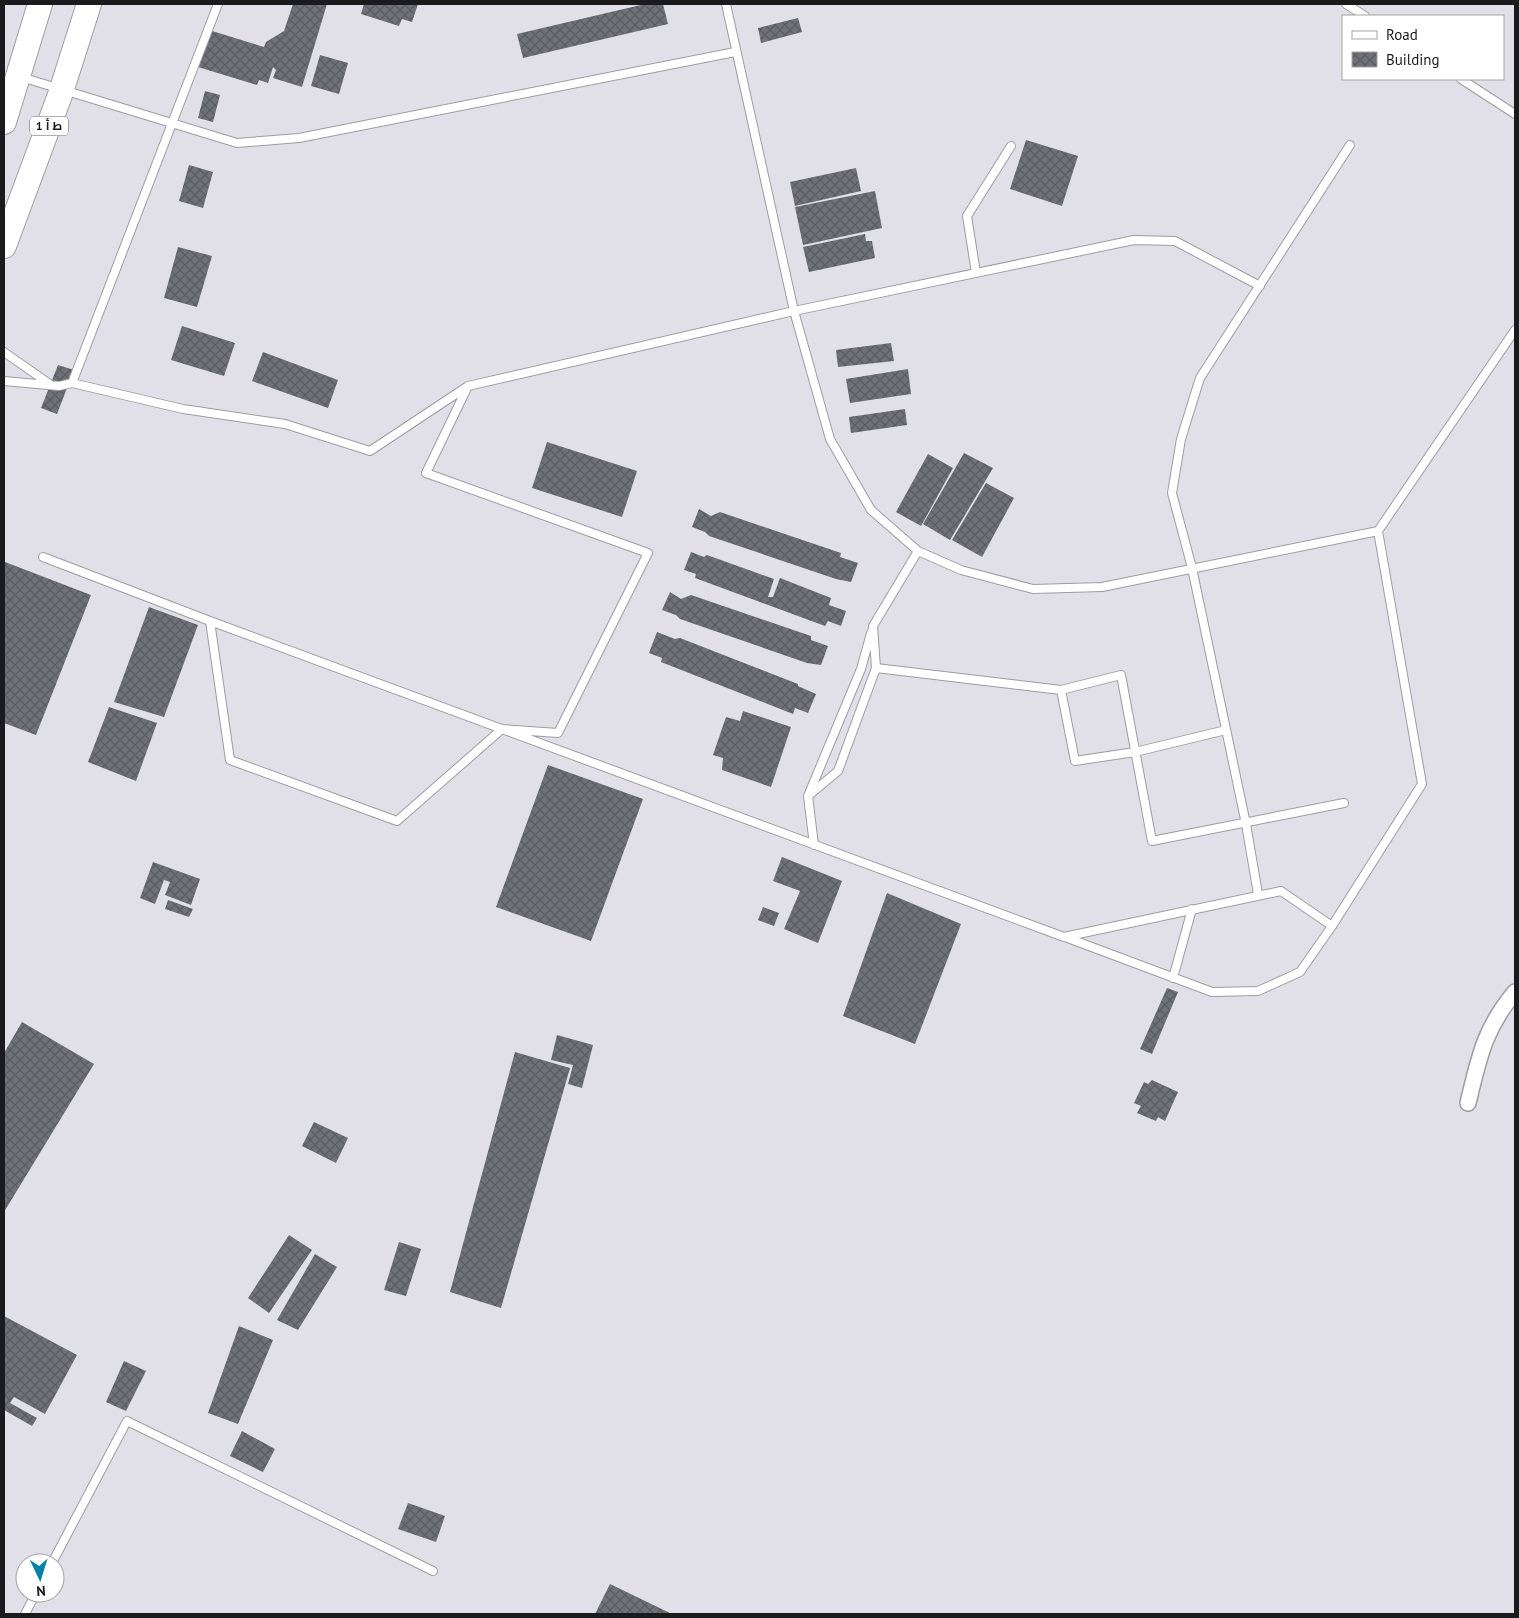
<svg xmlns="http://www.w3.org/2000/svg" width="1519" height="1618" font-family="'PT Sans',Cairo,sans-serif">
	<defs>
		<pattern id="building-cross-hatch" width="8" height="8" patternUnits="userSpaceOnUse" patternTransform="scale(1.25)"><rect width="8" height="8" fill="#707078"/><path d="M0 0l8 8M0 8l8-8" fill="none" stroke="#5b5b62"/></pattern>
	</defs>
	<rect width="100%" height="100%" fill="#e1e0e9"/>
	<path fill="url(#building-cross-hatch)" d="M293 4H327L302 87 273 78 276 70 273 67 268 83 259 80 257 85 198 67 209 30 264 47 266 42 284 31Z
		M364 4H418L412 22 402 19 399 26 361 14Z
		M645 4H663L668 24 523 58 517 34Z
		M798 18 802 32 761 43 758 28Z
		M320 55 348 63 339 94 311 86Z
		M205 91 220 95 213 122 198 118Z
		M1026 140 1078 156 1062 206 1010 189Z
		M189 165 213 172 203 208 179 201Z
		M856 168 861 191 795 206 790 182Z
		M875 191 882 228 803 245 795 207Z
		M865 234 866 241H872L875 258 809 272 803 247Z
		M178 247 212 256 197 307 164 298Z
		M182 326 235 343 224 376 171 360Z
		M891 343 894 361 838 367 836 350Z
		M263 352 338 380 328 408 252 381Z
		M58 365 74 370 57 414 41 408Z
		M908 369 911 394 850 403 846 379Z
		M905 409 907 425 851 433 849 417Z
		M547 442 637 471 622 517 532 488Z
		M964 453 993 468 950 540 923 524Z
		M928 454 953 468 921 526 896 512Z
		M986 483 1014 498 982 557 952 540Z
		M699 509 711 516 720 512 841 553 840 557 858 563 851 582 836 579 709 536 705 532 692 527Z
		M691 552 704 557 707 555 774 579 768 597H773L780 578 831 598 829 605 846 611 841 626 828 621 825 626 695 578 696 574 684 570Z
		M5 562 91 595 36 735 4 723Z
		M670 592 681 599 691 595 811 636V640L828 646 821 665 807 663 680 619 676 615 662 610Z
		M149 607 198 625 164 717 114 702Z
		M657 632 675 639 680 638 798 684V686L816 694 808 713 795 708 793 714 661 662 662 658 649 653Z
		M109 707 157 723 136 781 88 762Z
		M743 711 791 727 771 787 722 770 723 758 713 755 726 717 740 721Z
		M548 765 643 799 591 941 496 907Z
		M782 857 842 881 818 943 784 929 800 891 773 881Z
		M153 862 200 879 191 905 165 895 170 882 164 880 155 904 140 898Z
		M887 893 961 924 915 1044 843 1016Z
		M168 900 193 909 189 917 165 909Z
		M763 907 779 913 774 926 758 920Z
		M1167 988 1178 992 1152 1054 1140 1049Z
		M22 1022 94 1064 4 1212V1053Z
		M557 1035 593 1045 582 1088 568 1084 573 1065 551 1060Z
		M515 1052 570 1068 501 1308 450 1292Z
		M1152 1080 1178 1092 1165 1121 1158 1117 1156 1121 1137 1113 1141 1106 1134 1103 1144 1082 1148 1084Z
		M314 1122 348 1138 336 1163 302 1146Z
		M289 1235 312 1250 269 1313 248 1298Z
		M399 1242 421 1249 406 1296 384 1290Z
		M315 1254 337 1267 298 1330 277 1320Z
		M4 1316 77 1355 45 1414 14 1397 10 1403 37 1418 32 1426 4 1410Z
		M239 1326 273 1340 238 1424 208 1413Z
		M124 1361 146 1371 126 1411 106 1402Z
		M242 1431 275 1449 263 1472 230 1456Z
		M408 1503 445 1516 436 1542 398 1529Z
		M610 1584 672 1614H595Z"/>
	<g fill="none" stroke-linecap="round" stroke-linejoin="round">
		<g stroke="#9d9ca5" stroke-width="10">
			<path id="service" d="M726 4 794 311 830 439 871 510 918 551 961 570 1033 589 1102 587 1378 531 1515 330
				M1346 4 1365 16
				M21 77 237 143 299 138 735 52
				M1461 79 1515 114
				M976 273 967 216 1011 146
				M4 352 51 385
				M4 381 59 386 72 383 183 409 285 424 370 451 468 386 794 311 1134 240 1175 241 1260 286
				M72 383 218 4
				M43 557 210 621 1064 937 1281 891 1332 926
				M210 621 230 760 397 821 502 729 558 733 648 553 426 473 468 386
				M876 668 1061 690 1121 675 1152 841 1344 803
				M1061 690 1075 761 1135 752 1226 730
				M808 796 838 771 876 668 873 626 918 551
				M814 845 808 796 861 669 871 633
				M1258 894 1246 824 1192 568 1172 493 1181 439 1200 378 1350 145
				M1065 937 1212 992 1258 991 1300 972 1332 926 1422 784 1378 531
				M1173 978 1192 909
				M52 1563 127 1421 433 1571
				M25 1614 36 1593"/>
		</g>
		<g stroke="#9d9ca5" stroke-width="18">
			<path id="minor" d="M1468 1103C1479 1058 1484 1029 1515 992"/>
		</g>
		<g stroke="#9d9ca5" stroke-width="26">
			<path id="trunk" d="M4 122 40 4
				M4 246 60 95 89 4"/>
		</g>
		<use href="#service" stroke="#fff" stroke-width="8"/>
		<use href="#minor" stroke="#fff" stroke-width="15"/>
		<use href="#trunk" stroke="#fff" stroke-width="24"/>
	</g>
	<g text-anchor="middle" stroke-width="4" stroke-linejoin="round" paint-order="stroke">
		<rect fill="#fff" stroke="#5f5f62" stroke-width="1" x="30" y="116.5" width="38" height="19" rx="4"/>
		<g font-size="12" font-weight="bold" fill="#1b1b1e">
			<text x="49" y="130">ط أ 1</text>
		</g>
	</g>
	<rect width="1519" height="1618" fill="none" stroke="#1b1b1e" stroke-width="10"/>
	<rect x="1342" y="15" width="162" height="65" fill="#ffffff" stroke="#a4a4a5"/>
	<rect x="1352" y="31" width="25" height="8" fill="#ffffff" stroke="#a4a4a5"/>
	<text x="1386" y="40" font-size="15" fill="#1b1b1e">Road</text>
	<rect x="1352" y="52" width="25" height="15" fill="url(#building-cross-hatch)" stroke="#a4a4a5"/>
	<text x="1386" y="65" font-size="15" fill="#1b1b1e">Building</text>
	<g transform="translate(40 1578) rotate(176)"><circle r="24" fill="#ffffff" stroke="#a4a4a5"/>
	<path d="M0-4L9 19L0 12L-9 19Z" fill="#0481a6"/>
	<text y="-8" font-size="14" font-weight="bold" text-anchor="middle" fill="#1b1b1e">N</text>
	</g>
</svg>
